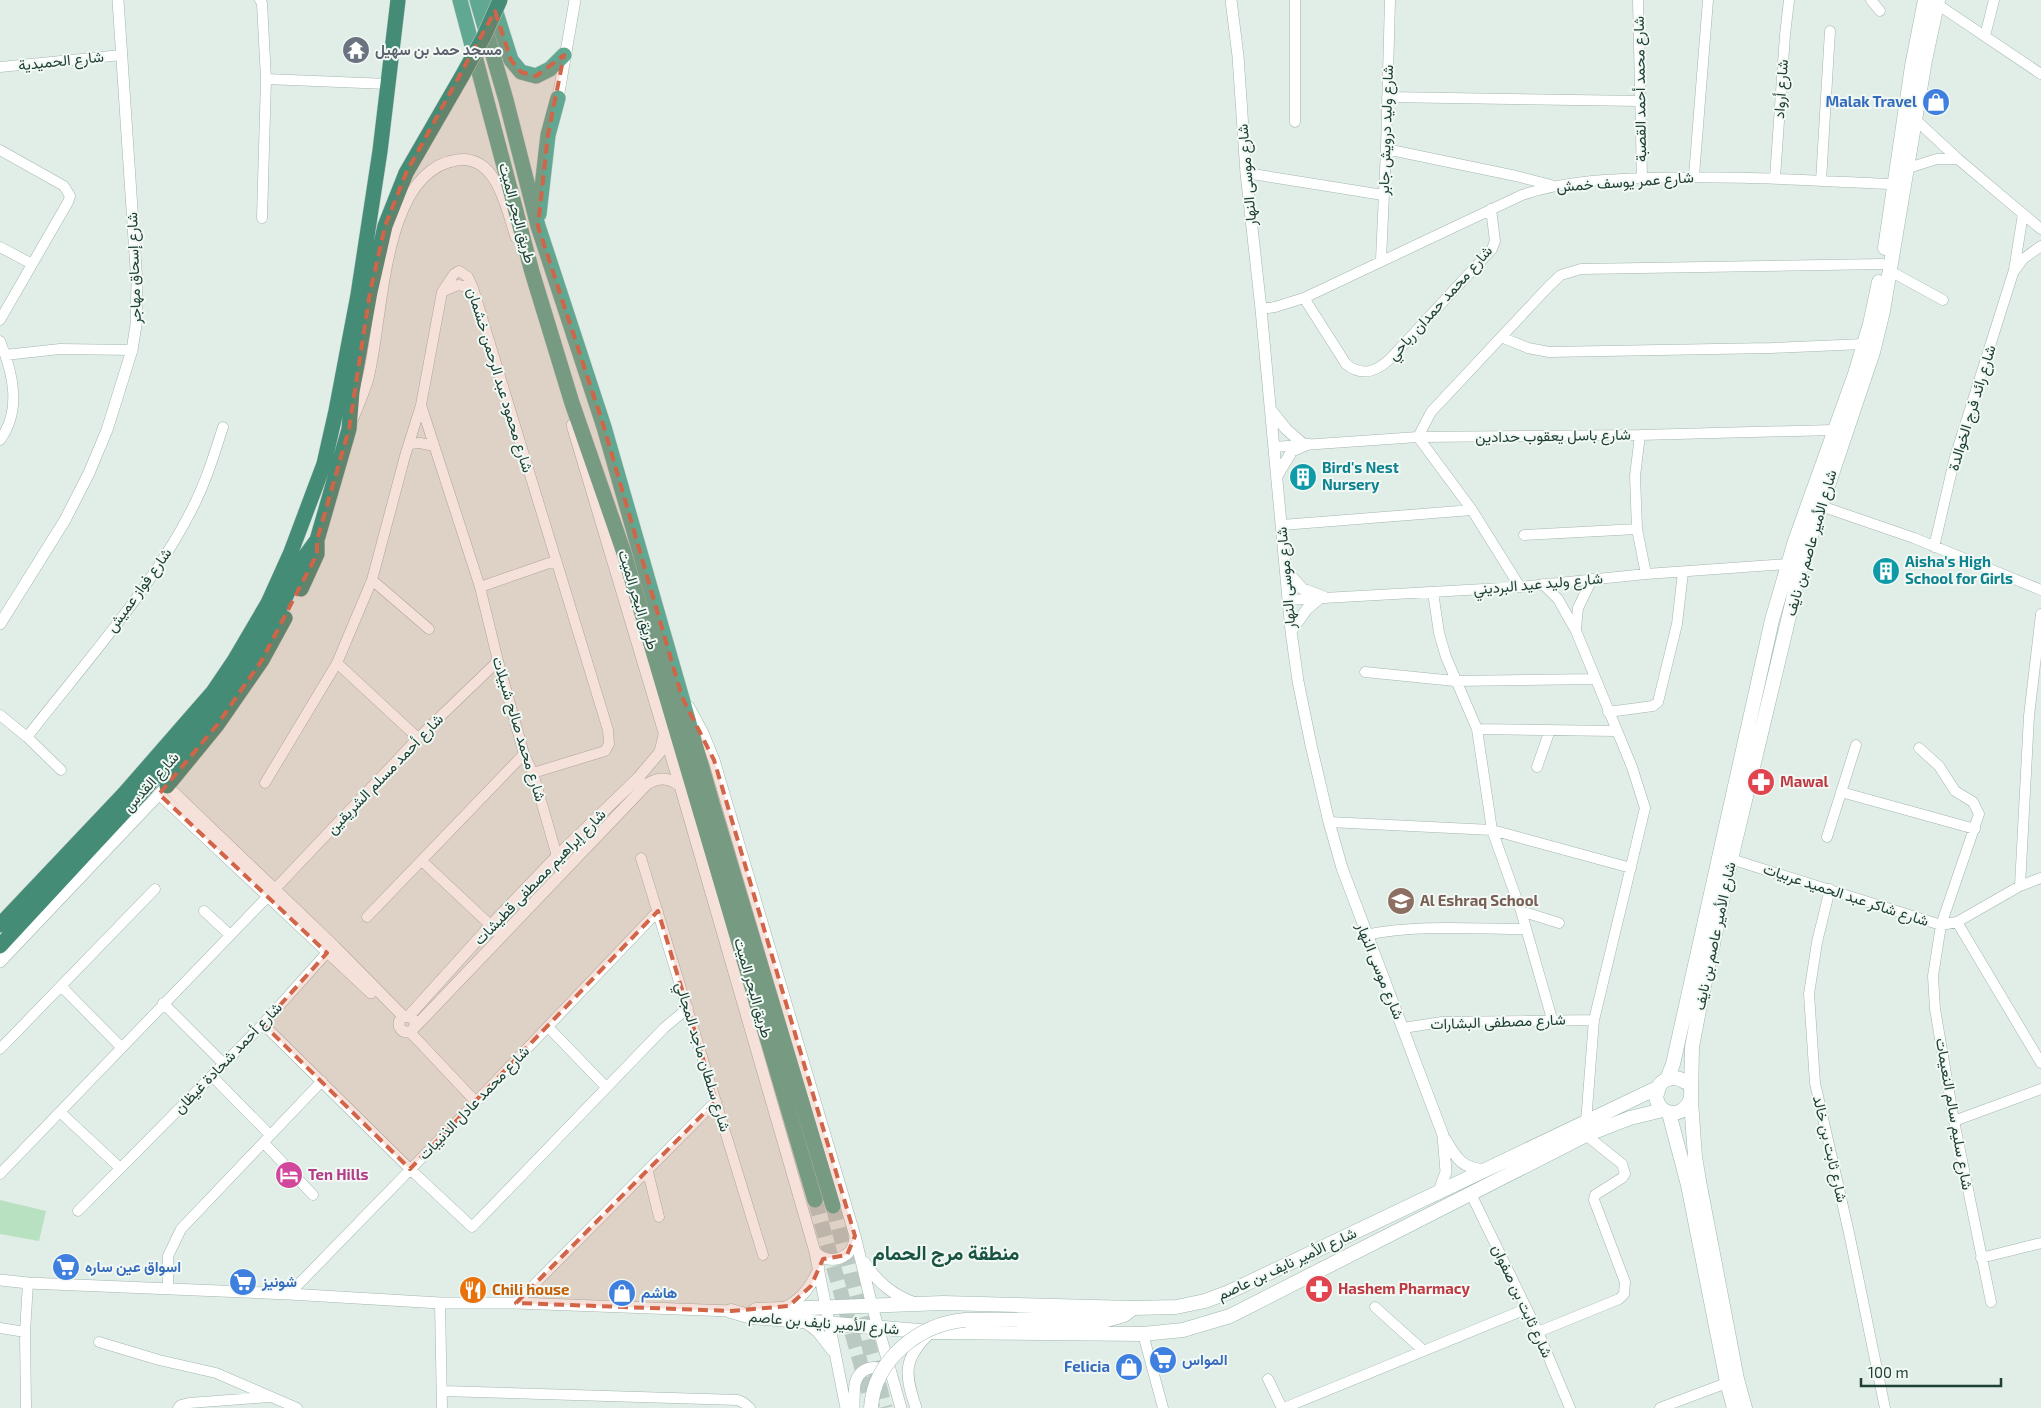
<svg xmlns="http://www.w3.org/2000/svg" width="2041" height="1408" font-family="'Exo 2',Vazirmatn,sans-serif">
	<rect width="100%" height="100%" fill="#e1ede7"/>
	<path fill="#b7e1c0" d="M0 1200 46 1211 39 1241 0 1234Z"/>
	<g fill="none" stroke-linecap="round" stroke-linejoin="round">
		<path stroke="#bacac3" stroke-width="15" stroke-dasharray="15 8" stroke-linecap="butt" d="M815 1200 873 1408
			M833 1206 885 1408"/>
		<g stroke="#a3b6ae" stroke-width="11">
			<path id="minor" d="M260 0 262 3 266 79 262 218
				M1638 0 1642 178
				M1871 0 1880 11
				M1937 4 2041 74
				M1985 36 1994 0
				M0 67 122 55
				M266 79 388 84
				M1387 97 1640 101
				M1916 120 1958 159 2041 229
				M1295 122V0
				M1386 149 1516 176 1551 185
				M0 150 64 186 70 196 68 202 0 320
				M1908 168 1937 159H1958
				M1246 173 1383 195
				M1694 176 1708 0
				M1775 178 1785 35 1789 0
				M1821 181 1830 31
				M0 247 32 264
				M1381 260 1386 149 1390 0
				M2015 270 2023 259 2041 246
				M1890 271 1943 300
				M442 292 458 285 473 288
				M1304 298 1346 364C1362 377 1376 372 1390 359L1492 249 1495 241 1491 209
				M1261 309 1275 307 1304 298 1522 195C1564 181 1607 179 1650 178 1732 175 1813 181 1894 184
				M1501 337 1528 348 1549 352 1771 348 1864 344
				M0 341C13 373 22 410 0 440
				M5 355 60 349 132 350
				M421 405 480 587 498 661 524 754 533 773 557 856 564 870
				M1640 435 1635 476 1637 529 1646 574
				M409 444 420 443 434 446
				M1274 447 1418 437 1640 435 1833 430
				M1821 506 1914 538 2041 590
				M1282 525 1472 510
				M1524 535 1637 529
				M1934 547 1955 457 2014 270 2023 214
				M372 580 429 629
				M1543 584 1558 599 1576 631 1632 767 1645 808 1594 1020 1586 1122
				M480 587 555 561
				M1520 587 1472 510 1418 437 1431 412 1550 285 1561 275 1581 269 1882 264
				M1433 592 1439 633 1446 657 1477 729 1492 830 1521 911 1552 1019
				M1288 600 1520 587 1646 574 1787 564
				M1576 628 1578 608 1592 579
				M337 663 418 738
				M1365 672 1455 681 1596 679
				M1608 712 1653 706 1658 702 1677 624 1683 572
				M0 715 27 737 61 770
				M1477 729 1616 731
				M27 737C83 665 151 590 192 509 206 482 214 455 223 427
				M1919 748 1939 766 1955 791 1973 802 1979 814 1941 925 1933 976 1935 1009 1954 1121 1991 1302
				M1537 767 1550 730
				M265 783 337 663 372 580 405 456 421 405 442 292 454 274 459 271 468 277 473 288 608 730 609 744 605 751 533 773
				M1841 792 1975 829
				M1329 822 1492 830 1631 868
				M1827 837 1856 745
				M641 858 763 1255
				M1731 859 1941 925 1957 922 2020 886 2041 878
				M422 861 501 935
				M2020 886 2029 716 2041 614
				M1830 889 1817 942 1809 994 1815 1083 1849 1233 1885 1408
				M204 911 230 935
				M1521 911 1559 923
				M367 917 524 754
				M1957 922 2041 1063
				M1365 935C1418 924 1473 929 1526 929
				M62 987 121 1047
				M163 1003 224 1064
				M263 1024 410 1169 472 1227 664 1028 688 1008
				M548 1027 606 1087
				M1403 1028 1442 1022 1594 1020
				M410 1032 476 1102
				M0 1049 155 889
				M212 1076 270 1135
				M60 1112 120 1168
				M1954 1121 2041 1089
				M264 1143 313 1195
				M648 1172 659 1217
				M0 1174 274 890 418 738 498 661
				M1471 1194 1538 1332 1570 1408
				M78 1211 263 1024 332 947
				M1981 1258 2041 1243
				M168 1289V1256L181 1229 322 1081
				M289 1294 476 1102 658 911
				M440 1303 442 1408
				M516 1303 716 1101
				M1375 1307 1424 1351
				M0 1328 25 1332
				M1538 1332 1619 1299 1624 1294 1625 1282 1594 1200 1595 1195 1622 1178 1625 1174 1622 1164 1586 1135
				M1143 1334 1163 1408
				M99 1342 159 1360 216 1373 297 1408
				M1268 1379 1282 1408
				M442 1391 738 1400 744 1403 750 1408
				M26 1408 25 1332 28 1283
				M178 1408 181 1405 189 1403 269 1397
				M1284 1408 1526 1309
				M1660 1408 1732 1381"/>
		</g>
		<g stroke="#a3b6ae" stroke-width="12">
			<path id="tertiary" d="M1231 0 1238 56 1246 173 1261 309 1291 631 1298 681 1311 745 1329 822 1342 868 1443 1135 1446 1172 1438 1194
				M558 98 575 0
				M1270 409 1286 429 1303 444
				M353 418C358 406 363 394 367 382 384 324 379 171 457 160 497 154 507 210 516 237
				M572 425 680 786 815 1252 846 1408
				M1277 476 1292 451 1308 444
				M1286 571 1303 589 1324 597
				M0 624 65 520 89 473 107 430 132 350 136 325 137 284 118 0
				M1291 631 1307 609 1321 597
				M689 707 703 733 714 760 855 1236 872 1306 901 1408
				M159 794 371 993
				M0 962 167 786 334 946 404 1017
				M399 1024a8 8 0 1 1 16 0a8 8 0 1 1-16 0Z
				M408 1017 490 926 557 856 638 778 660 752 664 735
				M414 1028 647 784C659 777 668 777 680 786
				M1445 1139C1457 1159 1461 1168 1486 1170
				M815 1252C830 1267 854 1258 855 1237
				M865 1263C878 1283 893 1295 915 1303
				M0 1280 28 1283 289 1294 440 1303H516L731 1311
				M783 1308C801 1301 812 1285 819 1268
				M804 1321 818 1332 832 1350
				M854 1408C854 1400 854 1392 855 1384 859 1367 876 1363 889 1373
				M916 1408C905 1375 902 1359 930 1333"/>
		</g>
		<g stroke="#9ebaae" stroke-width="15">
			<path id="secondary" d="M1885 248 1912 66 1925 0
				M1667 1079 1673 1064 1772 620 1795 541 1855 374 1870 324 1879 282
				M1685 1082C1677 1076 1667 1077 1660 1084L1656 1097C1660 1118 1685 1118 1691 1098L1692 1047 1700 1005 1731 859 1801 566 1873 352 1883 311 1925 60 1938 0
				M1691 1101 1695 1157 1699 1181 1737 1379 1745 1408
				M1669 1113 1688 1185 1727 1382 1734 1408
				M756 1310 943 1303 1133 1308 1176 1307 1205 1301 1229 1292 1657 1088
				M731 1311 752 1317 931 1332 1143 1334 1183 1330 1230 1316 1586 1135 1630 1118 1663 1110
				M965 1320 1050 1319 1103 1321 1124 1315 1132 1309"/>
		</g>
		<g stroke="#c0cac6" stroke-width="16">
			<path id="primary" d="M460 0 532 272 572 403 624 553 815 1200
				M477 0 506 100 538 226 604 427 712 803 833 1206
				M492 0 511 60 521 72 536 76 550 69 564 55
				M539 214 548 135 558 98"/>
		</g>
		<g stroke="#c0cac6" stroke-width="16">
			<path id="trunk" d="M301 589 317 554V543
				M167 786 217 725 262 660 285 618
				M0 925 124 794 213 692 234 661 268 603 291 552 324 464 336 411 358 295 380 151 398 0
				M0 946 139 796 223 698 283 603 303 559 317 540 349 429 352 392 370 292 385 226 406 173 462 76"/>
		</g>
		<use href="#minor" stroke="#fff" stroke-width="10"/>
		<use href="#tertiary" stroke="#fff" stroke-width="11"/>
		<use href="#secondary" stroke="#fff" stroke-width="14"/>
		<use href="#primary" stroke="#60a891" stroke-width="15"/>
		<use href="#trunk" stroke="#448c76" stroke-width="15"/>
		<g stroke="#9ebaae" stroke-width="15" stroke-linecap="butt">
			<path id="secondary-bridge" d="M871 1408C874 1360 919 1324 965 1320"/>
		</g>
		<g stroke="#c0cac6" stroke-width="16" stroke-linecap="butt">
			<path id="trunk-bridge" d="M462 76 484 36 500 0"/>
		</g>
		<use href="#secondary-bridge" stroke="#fff" stroke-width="14"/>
		<use href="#trunk-bridge" stroke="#448c76" stroke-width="15"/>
	</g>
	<path fill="#d26448" fill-opacity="0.2" stroke="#d26448" stroke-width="4" stroke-dasharray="10 6" stroke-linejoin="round" d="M495 11 511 60 521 72 536 76 564 55 548 135 538 226 604 427 682 697 714 760 855 1236 847 1255 823 1259 811 1286 789 1306 731 1311 516 1303 716 1101 658 911 410 1169 263 1024 327 953 159 794 217 725 262 660 317 554V540L349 429 370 292 385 226 406 173Z"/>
	<defs>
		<g id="temple-disc" transform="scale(1.4375)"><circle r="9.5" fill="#6b7280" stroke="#f2f9f5"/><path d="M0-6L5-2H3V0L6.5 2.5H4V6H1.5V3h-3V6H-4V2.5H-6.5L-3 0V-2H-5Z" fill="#fff"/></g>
		<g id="shop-disc" transform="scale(1.4375)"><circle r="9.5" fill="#3f7fe0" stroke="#f2f9f5"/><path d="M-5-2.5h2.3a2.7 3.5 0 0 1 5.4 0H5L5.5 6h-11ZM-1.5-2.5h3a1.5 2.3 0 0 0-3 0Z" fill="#fff"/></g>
		<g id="building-disc" transform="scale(1.4375)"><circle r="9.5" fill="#0f9aa8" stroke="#f2f9f5"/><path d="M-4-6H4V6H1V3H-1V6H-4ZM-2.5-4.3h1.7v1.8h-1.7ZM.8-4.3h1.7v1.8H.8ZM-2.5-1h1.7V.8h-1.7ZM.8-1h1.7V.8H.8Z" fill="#fff"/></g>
		<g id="pharmacy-disc" transform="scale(1.4375)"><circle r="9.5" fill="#e0444e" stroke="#f2f9f5"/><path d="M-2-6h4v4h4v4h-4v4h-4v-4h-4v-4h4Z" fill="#fff"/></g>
		<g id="school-disc" transform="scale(1.4375)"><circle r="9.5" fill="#8d6e63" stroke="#f2f9f5"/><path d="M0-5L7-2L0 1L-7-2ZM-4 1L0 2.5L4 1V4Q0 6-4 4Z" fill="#fff"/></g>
		<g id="hotel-disc" transform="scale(1.4375)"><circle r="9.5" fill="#d1479c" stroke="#f2f9f5"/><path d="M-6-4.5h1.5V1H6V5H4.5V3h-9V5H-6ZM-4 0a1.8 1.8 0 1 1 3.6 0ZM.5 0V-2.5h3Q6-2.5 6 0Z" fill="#fff"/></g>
		<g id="supermarket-disc" transform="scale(1.4375)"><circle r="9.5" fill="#3f7fe0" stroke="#f2f9f5"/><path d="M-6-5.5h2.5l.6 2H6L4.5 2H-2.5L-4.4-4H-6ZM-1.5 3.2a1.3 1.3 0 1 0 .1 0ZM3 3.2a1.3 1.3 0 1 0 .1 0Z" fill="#fff"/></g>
		<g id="restaurant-disc" transform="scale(1.4375)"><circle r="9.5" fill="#e8710a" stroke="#f2f9f5"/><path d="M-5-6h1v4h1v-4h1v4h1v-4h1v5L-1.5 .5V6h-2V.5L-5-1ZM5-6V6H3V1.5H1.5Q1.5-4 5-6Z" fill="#fff"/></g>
	</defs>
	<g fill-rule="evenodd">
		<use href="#temple-disc" x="356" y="50"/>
		<use href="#shop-disc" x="1936" y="102"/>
		<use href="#building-disc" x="1303" y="477"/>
		<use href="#building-disc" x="1886" y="571"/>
		<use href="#pharmacy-disc" x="1761" y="782"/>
		<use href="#school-disc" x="1401" y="901"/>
		<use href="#hotel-disc" x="289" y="1175"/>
		<use href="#supermarket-disc" x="66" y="1267"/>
		<use href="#supermarket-disc" x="243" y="1282"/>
		<use href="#pharmacy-disc" x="1319" y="1289"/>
		<use href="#restaurant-disc" x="473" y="1290"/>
		<use href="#shop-disc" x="622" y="1293"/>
		<use href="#supermarket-disc" x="1163" y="1360"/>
		<use href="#shop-disc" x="1129" y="1367"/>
	</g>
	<g text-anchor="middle" stroke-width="4" stroke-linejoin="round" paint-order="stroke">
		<g font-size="15" font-weight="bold" fill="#5b616d" stroke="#f2f9f5" text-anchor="start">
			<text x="375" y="55">مسجد حمد بن سهيل</text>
		</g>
		<g font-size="15" fill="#1f4035" stroke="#f2f9f5">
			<text transform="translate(61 61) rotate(-6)" y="5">شارع الحميدية</text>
			<text transform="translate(1640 89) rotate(-91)" y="5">شارع محمد أحمد القصبة</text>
			<text transform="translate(1781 89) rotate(-86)" y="5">شارع أرواد</text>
			<text transform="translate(1386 130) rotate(-88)" y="5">شارع وليد درويش جابر</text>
			<text transform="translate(1247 175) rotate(-95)" y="5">شارع موسى النهار</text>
			<text transform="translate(1625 182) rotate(-4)" y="5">شارع عمر يوسف خمش</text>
			<text transform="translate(517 213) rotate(75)" y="5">طريق البحر الميت</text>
			<text transform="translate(134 268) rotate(-92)" y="5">شارع إسحاق مهاجر</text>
			<text transform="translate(1440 303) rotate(-48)" y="5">شارع محمد حمدان رباحي</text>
			<text transform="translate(500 380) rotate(73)" y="5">شارع محمود عبد الرحمن خشمان</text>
			<text transform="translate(1972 408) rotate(-73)" y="5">شارع رائد فرج الخوالدة</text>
			<text transform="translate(1553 436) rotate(-1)" y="5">شارع باسل يعقوب حدادين</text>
			<text transform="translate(1811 543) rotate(-74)" y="5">شارع الأمير عاصم بن نايف</text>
			<text transform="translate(1286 578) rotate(-95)" y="5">شارع موسى النهار</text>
			<text transform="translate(1538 584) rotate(-5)" y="5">شارع وليد عيد البرديني</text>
			<text transform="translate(139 590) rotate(-54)" y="5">شارع فواز عميش</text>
			<text transform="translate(638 600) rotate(73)" y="5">طريق البحر الميت</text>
			<text transform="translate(519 729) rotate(73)" y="5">شارع محمد صالح شبيلات</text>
			<text transform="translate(385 774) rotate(-46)" y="5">شارع أحمد مسلم الشريقين</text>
			<text transform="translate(151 782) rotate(-48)" y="5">شارع القدس</text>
			<text transform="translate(540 877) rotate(-46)" y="5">شارع إبراهيم مصطفى قطيشات</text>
			<text transform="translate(1846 895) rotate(18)" y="5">شارع شاكر عبد الحميد عربيات</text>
			<text transform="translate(1715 936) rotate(-78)" y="5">شارع الأمير عاصم بن نايف</text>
			<text transform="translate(1380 971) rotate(68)" y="5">شارع موسى النهار</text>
			<text transform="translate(753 988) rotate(74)" y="5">طريق البحر الميت</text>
			<text transform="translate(1498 1022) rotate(-2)" y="5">شارع مصطفى البشارات</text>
			<text transform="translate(703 1057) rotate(73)" y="5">شارع سلطان ماجد المجالي</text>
			<text transform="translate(228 1058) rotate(-46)" y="5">شارع أحمد شحادة غيظان</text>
			<text transform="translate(474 1103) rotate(-46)" y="5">شارع محمد عادل الذنيبات</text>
			<text transform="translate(1954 1114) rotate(80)" y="5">شارع سليم سالم النعيمات</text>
			<text transform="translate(1830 1149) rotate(77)" y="5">شارع ثابت بن خالد</text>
			<text transform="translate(1287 1264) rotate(-25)" y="5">شارع الأمير نايف بن عاصم</text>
			<text transform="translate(1522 1301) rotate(65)" y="5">شارع ثابت بن صفوان</text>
			<text transform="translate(824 1323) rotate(5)" y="5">شارع الأمير نايف بن عاصم</text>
		</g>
		<g font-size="15" font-weight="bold" fill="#366cbe" stroke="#f2f9f5" text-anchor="start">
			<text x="1917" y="107" text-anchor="end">Malak Travel</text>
			<text x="85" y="1272">اسواق عين ساره</text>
			<text x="262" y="1287">شونيز</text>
			<text x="641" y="1298">هاشم</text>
			<text x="1182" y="1365">المواس</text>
			<text x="1110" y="1372" text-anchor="end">Felicia</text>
		</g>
		<g font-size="15" font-weight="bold" fill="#0d838f" stroke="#f2f9f5" text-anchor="start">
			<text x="1322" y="473">Bird's Nest<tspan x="1322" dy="17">Nursery</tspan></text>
			<text x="1905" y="567">Aisha's High<tspan x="1905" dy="17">School for Girls</tspan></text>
		</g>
		<g font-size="15" font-weight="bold" fill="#be3a42" stroke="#f2f9f5" text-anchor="start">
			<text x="1780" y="787">Mawal</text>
			<text x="1338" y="1294">Hashem Pharmacy</text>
		</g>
		<g font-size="15" font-weight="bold" fill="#785e54" stroke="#f2f9f5" text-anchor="start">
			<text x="1420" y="906">Al Eshraq School</text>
		</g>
		<g font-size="15" font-weight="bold" fill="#b23c85" stroke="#f2f9f5" text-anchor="start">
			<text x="308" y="1180">Ten Hills</text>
		</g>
		<g font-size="15" font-weight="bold" fill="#c56008" stroke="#f2f9f5" text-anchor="start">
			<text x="492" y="1295">Chili house</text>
		</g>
		<g font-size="20" font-weight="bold" fill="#195442" stroke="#f2f9f5">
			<text x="946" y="1260">منطقة مرج الحمام</text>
		</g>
	</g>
	<path d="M1861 1378v8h140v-8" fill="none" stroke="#1f4035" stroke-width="2.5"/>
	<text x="1868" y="1378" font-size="15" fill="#1f4035" stroke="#f2f9f5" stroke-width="4" paint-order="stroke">100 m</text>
</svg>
